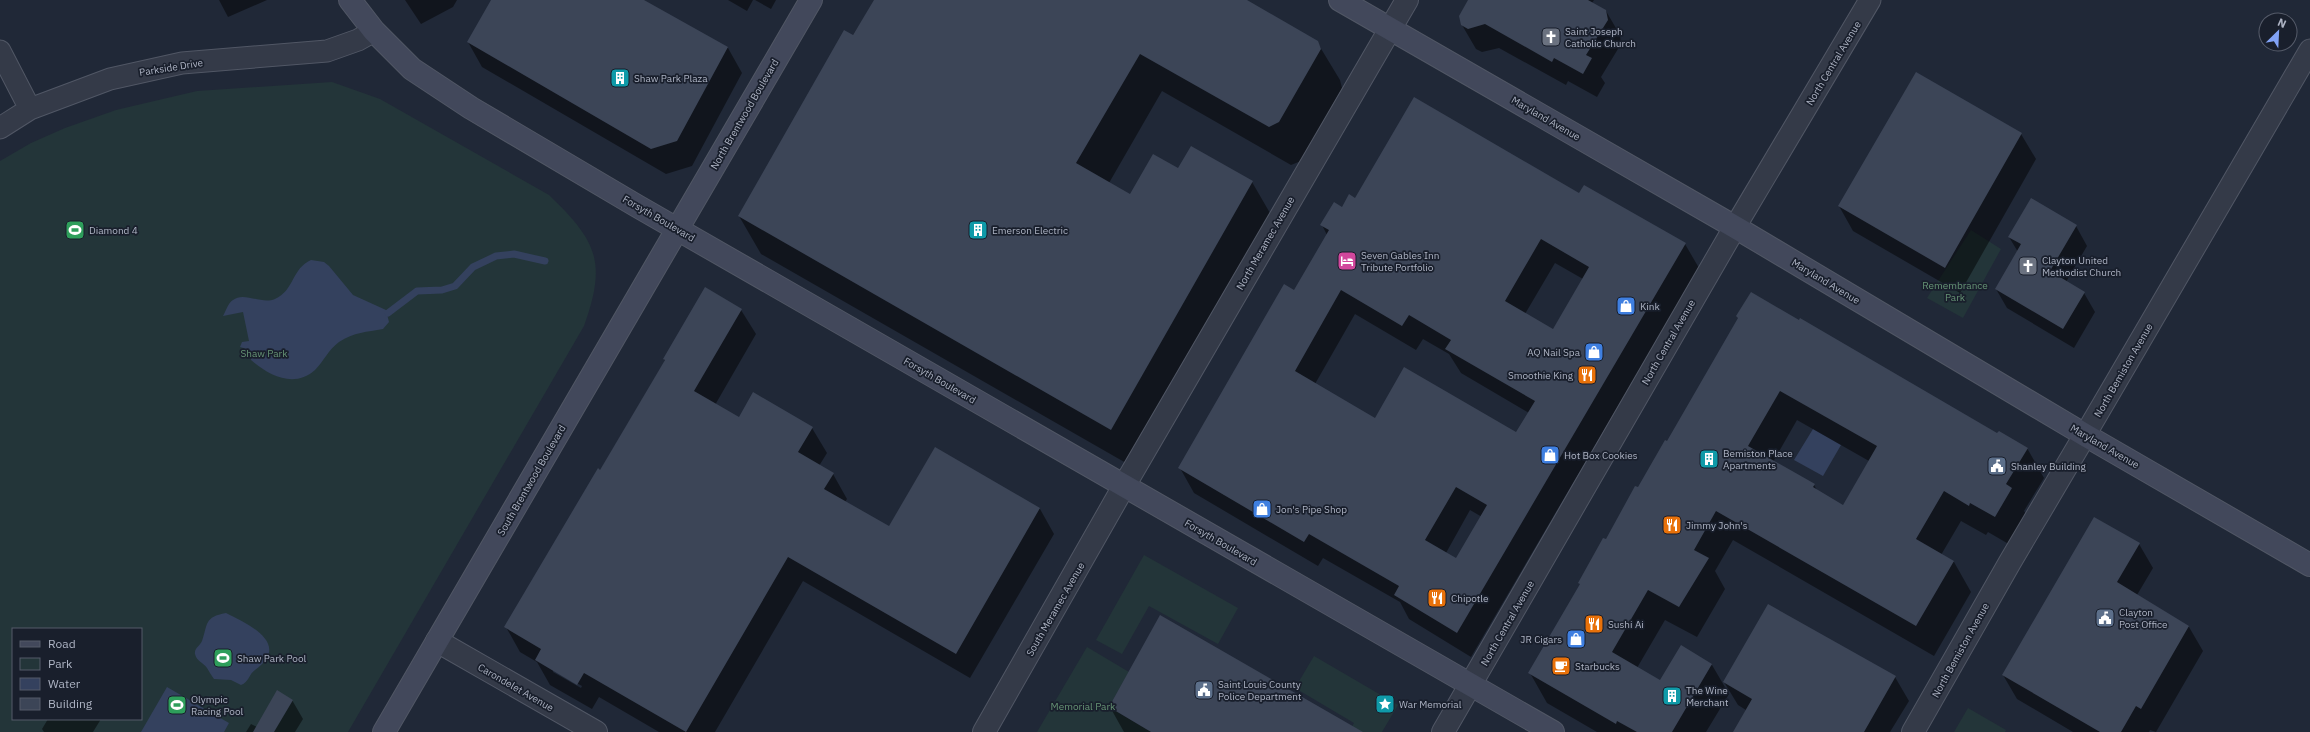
<svg xmlns="http://www.w3.org/2000/svg" width="2310" height="732" font-family="'IBM Plex Sans',sans-serif">
	<rect width="100%" height="100%" fill="#202837"/>
	<path fill="#233539" fill-rule="evenodd" d="M332 82 380 99 549 195C597 241 607 262 584 326L348 732H0V161L31 143 65 128 116 110 197 91ZM13 629H141V719H13Z
		M1971 230 2001 249 1963 318 1927 298Z
		M1144 555 1238 608 1218 644 1149 606 1122 654 1096 640Z
		M1087 647 1129 672 1109 707 1151 732H1037Z
		M1314 656 1398 705 1382 732H1349L1354 723 1295 688Z
		M1968 708 2006 730 2005 732H1954Z"/>
	<path fill="#34415e" d="M311 260 324 262 329 266 353 295 386 310 389 322 383 329C367 332 354 332 339 342 328 350 324 361 315 370 294 389 268 375 251 360L250 350 240 347 242 342 249 341 243 312 223 316C226 311 228 303 233 300 244 291 261 305 275 299 294 291 292 268 311 260Z
		M1813 429 1841 445 1823 476 1794 460Z
		M226 613C248 624 292 644 255 670 249 674 249 682 241 685L231 680 214 679C211 675 209 671 207 668 203 662 197 662 195 654 194 648 200 646 202 641 208 624 204 617 226 613Z
		M167 687 229 723 224 732H141Z"/>
	<path fill="#0007" fill-rule="evenodd" d="M219 0H267L228 17Z
		M405 0H457L453 7 421 24Z
		M492 0H641L728 48 742 73 692 166 666 174 482 67 468 42Z
		M728 0H753L747 11Z
		M755 0H776L771 9Z
		M875 0H1245L1317 42 1340 80 1342 88 1301 161 1291 165 1162 91 1109 183 1130 196 1179 170 1252 182 1274 220 1133 467 761 254 739 216Z
		M1469 0H1594L1592 3 1606 11 1620 35 1621 44 1601 77 1605 83 1597 97 1568 81 1566 85 1499 48 1482 52 1476 49 1462 25Z
		M2021 134 2036 159 1960 293 1853 231 1839 206Z
		M1356 199 1685 244 1699 268 1471 657 1409 619 1400 602 1323 558 1318 566 1194 493 1180 468 1294 292 1327 235 1322 225ZM1555 263 1583 279 1553 330 1525 314ZM1355 314 1416 350 1423 339 1449 354 1461 373 1529 413 1517 433 1376 420 1315 384ZM1470 510 1482 517 1457 560 1446 553Z
		M2076 226 2087 246 2066 282 2084 293 2095 312 2074 348 2007 308 1996 289 2018 252 2009 237Z
		M741 310 756 334 715 405 739 418 812 428 827 453 819 466 833 474 847 499 845 502 889 527 935 448 1040 509 1054 534 970 678 803 581 715 732H659L599 697 592 709 550 685 537 662 520 652 506 627 600 471 665 361 664 359ZM553 670 582 686 581 688 553 672Z
		M1739 319 2027 448 2044 478 2024 511 2029 518 2012 546 1988 532 1986 535 1961 521 1941 555 1954 562 1971 592 1934 656 1733 540 1715 571 1725 589 1697 637 1665 620 1637 668 1661 681 1712 665 1729 694 1706 732H1597L1547 703 1530 673 1606 540 1668 442ZM1797 420 1869 461 1843 506 1818 492 1814 485 1773 462Z
		M2139 544 2153 568 2137 595 2189 627 2203 651 2156 732 2150 730 2149 732H2073L2017 699 2003 675Z
		M1768 606 1895 677 1909 701 1890 732H1734L1746 710 1738 705 1724 682Z
		M292 700 303 719 295 732H246L251 724 257 727Z
		M1110 707 1355 732H1124Z
		M48 719H101L93 732H44L42 729Z"/>
	<g fill="none" stroke-linecap="round" stroke-linejoin="round">
		<path stroke="#34415e" stroke-width="7" d="M388 313 417 291 442 290 455 286 473 267 496 256 514 254 545 261"/>
	</g>
	<path fill="#3c4557" fill-rule="evenodd" d="M491 0H644L728 47 677 141 651 149 467 42Z
		M874 0H1247L1318 41 1321 49 1279 122 1269 127 1140 54 1076 163 1130 194 1153 154 1178 168 1191 146 1253 181 1111 430 738 216 844 30 853 35Z
		M1468 0H1588L1606 10 1608 20 1586 55 1592 58 1583 74 1554 58 1552 62 1485 24 1468 29 1461 25 1459 16Z
		M1916 72 2022 133 1945 268 1838 206Z
		M1414 97 1579 193 1584 185 1686 243 1457 633 1394 595 1399 586 1309 534 1304 542 1178 468 1284 284 1294 290 1329 230 1320 225 1334 202 1342 207 1349 194 1355 198ZM1541 239 1589 267 1553 329 1505 301ZM1341 290 1402 326 1409 315 1451 340 1445 349 1535 401 1516 432 1404 367 1375 418 1295 371ZM1456 487 1487 505 1456 558 1425 540Z
		M2031 198 2077 225 2050 271 2085 292 2063 329 1995 289 2021 244 2008 237Z
		M705 287 742 309 694 391 739 417 753 392 813 427 798 452 834 473 824 489 889 526 935 447 1040 508 956 654 788 557 686 732 584 673 577 685 535 660 541 649 504 627 598 468 600 470 665 360 663 359Z
		M1751 292 1799 320 1800 318 1997 433 1999 431 2028 448 2006 484 2012 488 1995 517 1970 503 1969 506 1944 491 1916 539 1954 561 1916 626 1716 511 1694 550 1709 558 1679 607 1648 590 1612 652 1660 680 1681 645 1712 664 1672 732H1637L1617 721 1616 724 1528 673 1580 584 1578 583 1603 538 1606 539 1635 486 1638 487 1665 440 1667 441 1738 318 1736 316ZM1780 391 1877 446 1843 505 1813 487 1815 484 1748 446Z
		M2094 517 2140 543 2117 582 2189 626 2141 709 2136 706 2121 732H2100L2002 675Z
		M1768 604 1896 676 1864 732H1733L1752 699 1723 682Z
		M1160 615 1363 732H1151L1109 707Z
		M277 690 293 700 274 732H253Z"/>
	<g fill="none" stroke-linecap="round" stroke-linejoin="round">
		<g stroke="#515765" stroke-width="23">
			<path id="minor" d="M0 51 30 109
				M0 128 30 109 110 79 182 63 327 51 358 40 374 31
				M1735 227 1870 0
				M2085 435 2310 50"/>
		</g>
		<g stroke="#515765" stroke-width="24">
			<path id="tertiary" d="M437 641 596 732
				M984 732 1124 486 1407 0
				M1443 732 1735 227
				M1913 732 2010 562 2085 435"/>
		</g>
		<g stroke="#515765" stroke-width="24">
			<path id="secondary" d="M350 0 374 31 412 69 471 108 637 206 1553 732
				M1340 0 1735 227 2085 435 2310 565
				M384 732 811 0"/>
		</g>
		<use href="#minor" stroke="#343a48" stroke-width="21"/>
		<use href="#tertiary" stroke="#343a48" stroke-width="22"/>
		<use href="#secondary" stroke="#42485b" stroke-width="22"/>
	</g>
	<defs>
		<g id="church-square" transform="scale(1)"><rect x="-9" y="-9" width="18" height="18" rx="4" fill="#6b7280" stroke="#191f2c"/><path d="M-1.2-6h2.4v3.5h3.3v2.4h-3.3V6h-2.4V-.1h-3.3v-2.4h3.3Z" fill="#fff"/></g>
		<g id="building-square" transform="scale(1)"><rect x="-9" y="-9" width="18" height="18" rx="4" fill="#0f9aa8" stroke="#191f2c"/><path d="M-4-6H4V6H1V3H-1V6H-4ZM-2.5-4.3h1.7v1.8h-1.7ZM.8-4.3h1.7v1.8H.8ZM-2.5-1h1.7V.8h-1.7ZM.8-1h1.7V.8H.8Z" fill="#fff"/></g>
		<g id="stadium-square" transform="scale(1)"><rect x="-9" y="-9" width="18" height="18" rx="4" fill="#2e9e5b" stroke="#191f2c"/><path d="M0-5a6.5 5 0 1 0 0 10a6.5 5 0 1 0 0-10ZM-3.5-1.8h7v3.6h-7Z" fill="#fff"/></g>
		<g id="hotel-square" transform="scale(1)"><rect x="-9" y="-9" width="18" height="18" rx="4" fill="#d1479c" stroke="#191f2c"/><path d="M-6-4.5h1.5V1H6V5H4.5V3h-9V5H-6ZM-4 0a1.8 1.8 0 1 1 3.6 0ZM.5 0V-2.5h3Q6-2.5 6 0Z" fill="#fff"/></g>
		<g id="shop-square" transform="scale(1)"><rect x="-9" y="-9" width="18" height="18" rx="4" fill="#3f7fe0" stroke="#191f2c"/><path d="M-5-2.5h2.3a2.7 3.5 0 0 1 5.4 0H5L5.5 6h-11ZM-1.5-2.5h3a1.5 2.3 0 0 0-3 0Z" fill="#fff"/></g>
		<g id="restaurant-square" transform="scale(1)"><rect x="-9" y="-9" width="18" height="18" rx="4" fill="#e8710a" stroke="#191f2c"/><path d="M-5-6h1v4h1v-4h1v4h1v-4h1v5L-1.5 .5V6h-2V.5L-5-1ZM5-6V6H3V1.5H1.5Q1.5-4 5-6Z" fill="#fff"/></g>
		<g id="civic-square" transform="scale(1)"><rect x="-9" y="-9" width="18" height="18" rx="4" fill="#5c6f8a" stroke="#191f2c"/><path d="M-.6-6.5H3V-4.5H.6V-3L4-1V1h2V6H-6V1h2V-1L-.6-3ZM-1.2 2.5V6h2.4V2.5Z" fill="#fff"/></g>
		<g id="cafe-square" transform="scale(1)"><rect x="-9" y="-9" width="18" height="18" rx="4" fill="#e8710a" stroke="#191f2c"/><path d="M-5.5-4.5H6V0H3Q3 3.5 0 3.5H-2.5Q-5.5 3.5-5.5 0ZM3-3.2v2h1.7v-2ZM-6 4.5H4V6H-6Z" fill="#fff"/></g>
		<g id="sight-square" transform="scale(1)"><rect x="-9" y="-9" width="18" height="18" rx="4" fill="#0f9aa8" stroke="#191f2c"/><path d="M0-6L1.8-2.2L6-1.7L2.9 1.2L3.7 5.4L0 3.3L-3.7 5.4L-2.9 1.2L-6-1.7L-1.8-2.2Z" fill="#fff"/></g>
	</defs>
	<g fill-rule="evenodd">
		<use href="#church-square" x="1551" y="37"/>
		<use href="#building-square" x="620" y="78"/>
		<use href="#stadium-square" x="75" y="230"/>
		<use href="#building-square" x="978" y="230"/>
		<use href="#hotel-square" x="1347" y="261"/>
		<use href="#church-square" x="2028" y="266"/>
		<use href="#shop-square" x="1626" y="306"/>
		<use href="#shop-square" x="1594" y="352"/>
		<use href="#restaurant-square" x="1587" y="375"/>
		<use href="#shop-square" x="1550" y="455"/>
		<use href="#building-square" x="1709" y="459"/>
		<use href="#civic-square" x="1997" y="466"/>
		<use href="#shop-square" x="1262" y="509"/>
		<use href="#restaurant-square" x="1672" y="525"/>
		<use href="#restaurant-square" x="1437" y="598"/>
		<use href="#civic-square" x="2105" y="618"/>
		<use href="#restaurant-square" x="1594" y="624"/>
		<use href="#shop-square" x="1576" y="639"/>
		<use href="#stadium-square" x="223" y="658"/>
		<use href="#cafe-square" x="1561" y="666"/>
		<use href="#civic-square" x="1204" y="690"/>
		<use href="#building-square" x="1672" y="696"/>
		<use href="#sight-square" x="1385" y="704"/>
		<use href="#stadium-square" x="177" y="705"/>
	</g>
	<g text-anchor="middle" stroke-width="3.5" stroke-linejoin="round" paint-order="stroke">
		<g font-size="10" fill="#aeb4c4" stroke="#191f2c" text-anchor="start">
			<text x="1565" y="35">Saint Joseph<tspan x="1565" dy="12">Catholic Church</tspan></text>
			<text x="634" y="82">Shaw Park Plaza</text>
			<text x="89" y="234">Diamond 4</text>
			<text x="992" y="234">Emerson Electric</text>
			<text x="1361" y="259">Seven Gables Inn<tspan x="1361" dy="12">Tribute Portfolio</tspan></text>
			<text x="2042" y="264">Clayton United<tspan x="2042" dy="12">Methodist Church</tspan></text>
			<text x="1640" y="310">Kink</text>
			<text x="1580" y="356" text-anchor="end">AQ Nail Spa</text>
			<text x="1573" y="379" text-anchor="end">Smoothie King</text>
			<text x="1723" y="457">Bemiston Place<tspan x="1723" dy="12">Apartments</tspan></text>
			<text x="1564" y="459">Hot Box Cookies</text>
			<text x="2011" y="470">Shanley Building</text>
			<text x="1276" y="513">Jon's Pipe Shop</text>
			<text x="1686" y="529">Jimmy John's</text>
			<text x="1451" y="602">Chipotle</text>
			<text x="2119" y="616">Clayton<tspan x="2119" dy="12">Post Office</tspan></text>
			<text x="1608" y="628">Sushi Ai</text>
			<text x="1562" y="643" text-anchor="end">JR Cigars</text>
			<text x="237" y="662">Shaw Park Pool</text>
			<text x="1575" y="670">Starbucks</text>
			<text x="1218" y="688">Saint Louis County<tspan x="1218" dy="12">Police Department</tspan></text>
			<text x="1686" y="694">The Wine<tspan x="1686" dy="12">Merchant</tspan></text>
			<text x="191" y="703">Olympic<tspan x="191" dy="12">Racing Pool</tspan></text>
			<text x="1399" y="708">War Memorial</text>
		</g>
		<g font-size="10" fill="#aeb4c4" stroke="#191f2c">
			<text transform="translate(1833 63) rotate(-59)" y="4">North Central Avenue</text>
			<text transform="translate(171 67) rotate(-9)" y="4">Parkside Drive</text>
			<text transform="translate(744 114) rotate(-60)" y="4">North Brentwood Boulevard</text>
			<text transform="translate(1546 118) rotate(30)" y="4">Maryland Avenue</text>
			<text transform="translate(659 218) rotate(30)" y="4">Forsyth Boulevard</text>
			<text transform="translate(1265 243) rotate(-60)" y="4">North Meramec Avenue</text>
			<text transform="translate(1826 281) rotate(31)" y="4">Maryland Avenue</text>
			<text transform="translate(1668 342) rotate(-60)" y="4">North Central Avenue</text>
			<text transform="translate(2123 370) rotate(-60)" y="4">North Bemiston Avenue</text>
			<text transform="translate(940 380) rotate(30)" y="4">Forsyth Boulevard</text>
			<text transform="translate(2105 446) rotate(30)" y="4">Maryland Avenue</text>
			<text transform="translate(531 480) rotate(-60)" y="4">South Brentwood Boulevard</text>
			<text transform="translate(1221 542) rotate(30)" y="4">Forsyth Boulevard</text>
			<text transform="translate(1055 609) rotate(-60)" y="4">South Meramec Avenue</text>
			<text transform="translate(1507 623) rotate(-60)" y="4">North Central Avenue</text>
			<text transform="translate(1960 650) rotate(-61)" y="4">North Bemiston Avenue</text>
			<text transform="translate(516 687) rotate(30)" y="4">Carondelet Avenue</text>
		</g>
		<g font-size="10" fill="#669475" stroke="#191f2c">
			<text x="1955" y="289">Remembrance<tspan x="1955" dy="12">Park</tspan></text>
			<text x="264" y="357">Shaw Park</text>
			<text x="1083" y="710">Memorial Park</text>
		</g>
	</g>
	<rect x="12" y="628" width="130" height="92" fill="#191f2c" stroke="#555b69"/>
	<rect x="20" y="641" width="20" height="6" fill="#42485b" stroke="#555b69"/>
	<text x="48" y="648" font-size="12" fill="#aeb4c4">Road</text>
	<rect x="20" y="658" width="20" height="12" fill="#233539" stroke="#555b69"/>
	<text x="48" y="668" font-size="12" fill="#aeb4c4">Park</text>
	<rect x="20" y="678" width="20" height="12" fill="#34415e" stroke="#555b69"/>
	<text x="48" y="688" font-size="12" fill="#aeb4c4">Water</text>
	<rect x="20" y="698" width="20" height="12" fill="#3c4557" stroke="#555b69"/>
	<text x="48" y="708" font-size="12" fill="#aeb4c4">Building</text>
	<g transform="translate(2278 32) rotate(24)"><circle r="19" fill="#191f2c" stroke="#555b69"/>
	<path d="M0-3L7 15L0 10L-7 15Z" fill="#81a2f6"/>
	<text y="-6" font-size="11" font-weight="bold" text-anchor="middle" fill="#aeb4c4">N</text>
	</g>
</svg>
